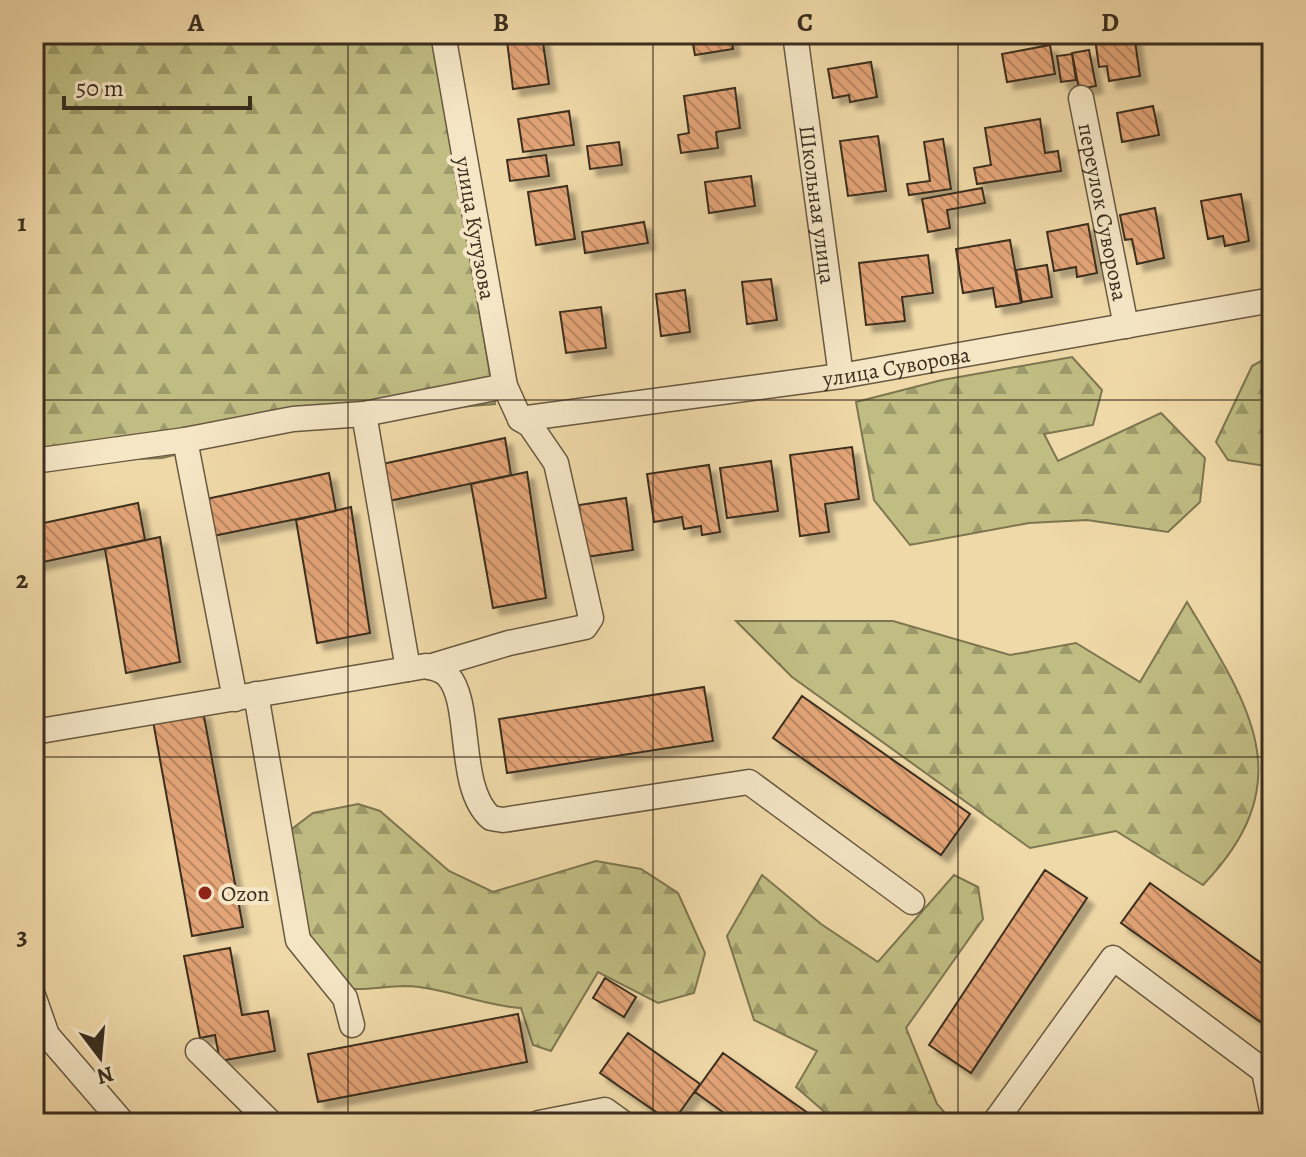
<svg xmlns="http://www.w3.org/2000/svg" width="1306" height="1157" font-family="Alegreya,serif">
	<defs>
		<pattern id="forest-firs" width="22" height="20" patternUnits="userSpaceOnUse" patternTransform="scale(2)"><rect width="22" height="20" fill="#c0bd83"/><path d="M5 1l3.5 6h-7zM16 11l3.5 6h-7z" fill="#9d9a6b"/></pattern>
		<pattern id="building-back-hatch" width="6" height="6" patternUnits="userSpaceOnUse" patternTransform="scale(2)"><rect width="6" height="6" fill="#e4a578"/><path d="M-1 5l2 2M0 0l6 6M5-1l2 2" fill="none" stroke="#ba8762"/></pattern>
		<filter id="shadow"><feDropShadow dx="7" dy="7" stdDeviation="2" flood-color="#0004"/></filter>
	</defs>
	<rect width="100%" height="100%" fill="#f0d9a8"/>
	<filter id="stains"><feTurbulence type="fractalNoise" baseFrequency=".0025" numOctaves="4"/><feColorMatrix values="0 0 0 0 .2 0 0 0 0 .09 0 0 0 0 .02 0 0 0 .5 -.17"/></filter>
	<radialGradient id="worn" r=".72"><stop offset=".6" stop-color="#630" stop-opacity="0"/><stop offset="1" stop-color="#630" stop-opacity=".3"/></radialGradient>
	<path fill="url(#forest-firs)" stroke="#7d7651" stroke-width="2" d="M34 34H433L495 404 330 417 162 458 34 463Z
		M1272 355V467L1228 460 1216 442 1252 366Z
		M1072 357 1102 390 1093 425 1044 434 1058 461 1161 413 1205 458 1200 502 1168 532 1087 520 1029 523 910 545 874 500 856 402 942 380Z
		M1187 602C1249 706 1303 781 1203 885L1116 831 1030 848 792 677 736 621H893L1010 655 1076 643 1140 682Z
		M358 804 380 811 449 871 493 892 596 861 641 869 678 893 705 953 694 993 658 1003 598 972 551 1051 533 1045 521 1008C482 1006 444 987 405 986 373 986 349 997 322 978L280 838 313 813Z
		M762 875 821 924 878 962 954 875 978 887 983 919 906 1028 937 1104 954 1123H882L874 1115 836 1122 796 1087 817 1051 754 1020 727 936Z"/>
	<path fill="url(#building-back-hatch)" stroke="#3a2e1f" stroke-width="2" filter="url(#shadow)" d="M691 34H731L733 49 695 55Z
		M1134 34 1140 76 1109 81 1107 66 1099 67 1095 39Z
		M542 36 549 84 513 89 507 41Z
		M1050 45 1055 74 1007 82 1002 54Z
		M1089 50 1096 86 1079 89 1072 53Z
		M1072 54 1076 80 1061 82 1057 56Z
		M871 62 877 97 850 102 849 95 833 98 828 69Z
		M735 88 740 128 716 132 718 148 681 153 678 135 689 133 684 96Z
		M1153 106 1159 135 1122 142 1117 113Z
		M569 111 574 145 523 152 518 119Z
		M1040 119 1045 153 1058 151 1061 171 977 184 974 168 991 165 985 128Z
		M878 136 886 191 848 196 840 141Z
		M943 139 951 189 909 195 907 184 930 181 924 142Z
		M619 142 622 165 590 169 587 146Z
		M546 155 549 176 510 181 507 160Z
		M751 176 755 206 709 213 705 182Z
		M567 186 575 239 536 245 528 192Z
		M982 188 985 203 947 210 950 228 928 232 922 199Z
		M1241 194 1249 241 1225 246 1223 236 1208 239 1201 201Z
		M1155 208 1164 258 1137 264 1132 239 1125 240 1120 215Z
		M644 222 648 243 585 253 582 232Z
		M1088 224 1097 273 1077 277 1076 267 1054 271 1047 232Z
		M1010 240 1021 303 996 307 993 288 963 293 956 249Z
		M928 255 933 293 902 297 905 321 866 325 859 263Z
		M1047 265 1052 297 1022 302 1016 270Z
		M771 279 777 320 747 324 742 282Z
		M685 290 690 332 661 336 656 294Z
		M601 307 606 348 566 353 560 312Z
		M505 438 511 475 389 501 382 464Z
		M852 447 859 499 825 504 829 532 800 536 790 455Z
		M771 461 778 511 727 518 720 468Z
		M709 465 720 532 702 535 701 526 684 529 682 517 654 522 647 474Z
		M527 472 546 598 493 608 471 484Z
		M329 473 336 511 213 536 206 499Z
		M626 498 633 550 586 557 579 505Z
		M138 503 145 540 34 564V525Z
		M351 507 370 633 317 643 296 520Z
		M160 537 180 662 126 673 105 549Z
		M704 687 713 741 507 773 499 719Z
		M802 696 970 814 941 855 773 738Z
		M203 711 243 927 192 936 153 721Z
		M1045 870 1087 898 971 1073 929 1045Z
		M1150 883 1272 971V1019L1266 1026 1121 923Z
		M230 948 242 1015 268 1011 275 1051 220 1061 215 1035 200 1038 184 956Z
		M605 978 636 997 624 1017 593 998Z
		M518 1014 527 1062 318 1102 308 1054Z
		M628 1033 700 1084 672 1123 600 1073Z
		M723 1053 822 1123H738L695 1092Z"/>
	<g fill="none" stroke-linecap="round" stroke-linejoin="round">
		<g stroke="#685941" stroke-width="27">
			<g id="minor">
				<path id="s1" d="M795 34 841 376"/>
				<path id="s2" d="M1081 98 1126 326"/>
				<path d="M364 414 408 669"/>
				<path id="s3" d="M520 419 841 376 1272 300"/>
				<path d="M185 440 235 699"/>
				<path d="M34 461 185 440 293 419 364 414 505 386"/>
				<path d="M429 667 509 643 585 627 591 618 556 463 530 425 520 419 505 386 443 34"/>
				<path d="M256 694 298 940 345 998 352 1025"/>
				<path d="M34 732 426 666C434 668 442 669 448 676 473 703 456 788 491 818L503 820 749 782 912 902"/>
				<path d="M34 998 47 1035 123 1123"/>
				<path d="M198 1051 271 1123"/>
				<path d="M539 1123 605 1110 623 1123"/>
				<path d="M994 1123 1113 958 1264 1071 1272 1110"/>
			</g>
		</g>
		<use href="#minor" stroke="#f5e6c6" stroke-width="24"/>
	</g>
	<path fill="none" stroke="#3a2e1f" stroke-width="2" stroke-opacity="0.55" d="M348 34V1123M653 34V1123M958 34V1123M34 400H1272M34 757H1272"/>
	<circle fill="#8f2418" stroke="#f5e6c6" stroke-width="3" cx="205" cy="893" r="8"/>
	<g text-anchor="middle" stroke-width="8" stroke-linejoin="round" paint-order="stroke">
		<g font-size="22" fill="#3a2e1f" stroke="#f5e6c6">
			<text dy="8" stroke="none"><textPath href="#s1" startOffset="172">Школьная улица</textPath></text>
			<text dy="8" stroke="none"><textPath href="#s2" startOffset="116">переулок Суворова</textPath></text>
			<text transform="translate(476 228) rotate(80)" y="8">улица Кутузова</text>
			<text dy="8" stroke="none"><textPath href="#s3" startOffset="380">улица Суворова</textPath></text>
		</g>
		<g font-size="22" fill="#3a2e1f" stroke="#f5e6c6" text-anchor="start">
			<text x="221" y="901">Ozon</text>
		</g>
	</g>
	<rect width="1306" height="1157" fill="none" stroke="#f0d9a8" stroke-width="88"/>
	<g transform="translate(100 1057) rotate(164)" stroke="#f5e6c6" stroke-width="6" paint-order="stroke">
	<path d="M0-6L14 30L0 20L-14 30Z" fill="#3a2e1f"/>
	<text y="-12" font-size="22" font-weight="bold" text-anchor="middle" fill="#3a2e1f">N</text>
	</g>
	<path d="M64 96v12h186v-12" fill="none" stroke="#3a2e1f" stroke-width="4"/>
	<text x="76" y="96" font-size="24" fill="#3a2e1f" stroke="#f5e6c6" stroke-width="6" paint-order="stroke">50 m</text>
	<rect x="44" y="44" width="1218" height="1069" fill="none" stroke="#3a2e1f" stroke-width="3"/>
	<g font-size="26" text-anchor="middle" font-weight="bold" fill="#3a2e1f">
		<text x="196" y="31">A</text>
		<text x="501" y="31">B</text>
		<text x="805" y="31">C</text>
		<text x="1110" y="31">D</text>
		<text x="22" y="231">1</text>
		<text x="22" y="588">2</text>
		<text x="22" y="944">3</text>
	</g>
	<rect width="100%" height="100%" filter="url(#stains)"/>
	<rect width="100%" height="100%" fill="url(#worn)"/>
</svg>
